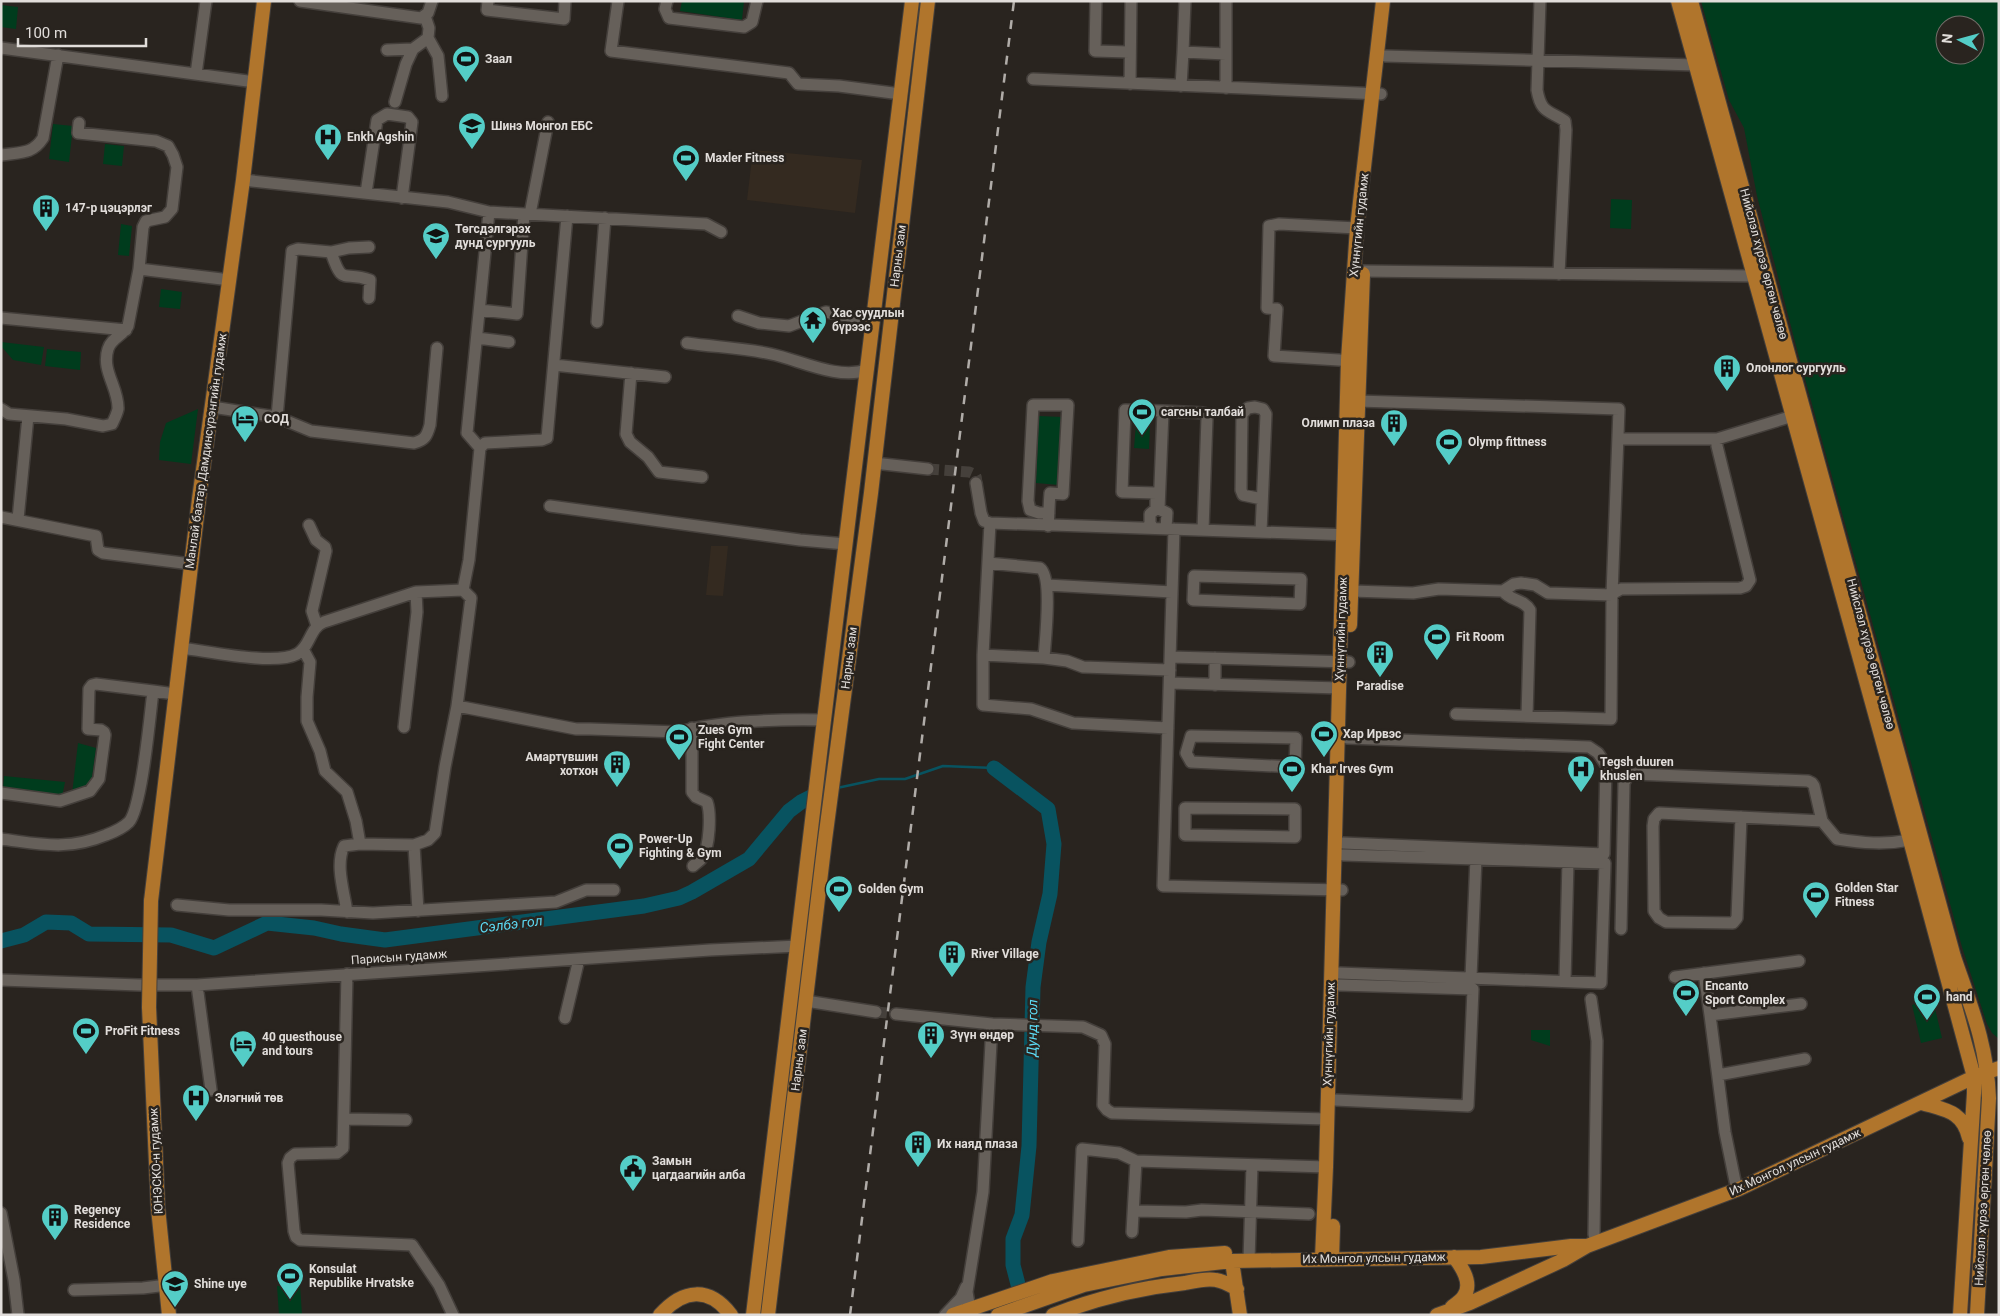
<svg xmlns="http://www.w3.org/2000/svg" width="2000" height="1316" font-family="Roboto,sans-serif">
	<rect width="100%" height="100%" fill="#29241f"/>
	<path fill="#342a20" d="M753 150 862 160 855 213 747 200Z
		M711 546H728L723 596 706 595Z"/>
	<path fill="#3a2721" d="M1979 1104 1981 1107 1977 1184V1239L1972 1315H1966Z"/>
	<path fill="#003c1d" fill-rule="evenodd" d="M682 1H744L742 20 680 11Z
		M1701 1H1999V1039L1992 1033 1987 1024 1962 947 1799 357 1757 196 1744 128 1729 100ZM1945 25H1975V55H1945Z
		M1 5 18 7 16 29 1 27Z
		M53 124 73 126 69 162 49 159Z
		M105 144 124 146 122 166 103 164Z
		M1611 199 1632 200 1631 229 1610 228Z
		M121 224 132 226 129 256 118 255Z
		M161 289 182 292 180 309 159 307Z
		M1 342 44 347 41 365 13 360 1 346Z
		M47 349 81 352 80 370 45 366Z
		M198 409 191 464 159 460 160 442 166 423Z
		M1039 416 1062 417 1059 485 1036 483Z
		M1136 424H1150L1149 449 1134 448Z
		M78 743 96 748 90 791 72 794Z
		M4 776 65 782 62 797 3 789Z
		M1933 1000 1942 1038 1921 1043 1912 1005Z
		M1531 1030H1550V1046L1531 1040Z
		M300 1285 302 1315H279L277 1286Z"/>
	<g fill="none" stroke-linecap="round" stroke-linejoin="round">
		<path stroke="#085360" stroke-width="2.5" d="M837 788 879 779H905L943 766 994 768"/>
		<path stroke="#085360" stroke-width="15" d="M994 768 1048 809 1054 844 1050 894 1039 942 1033 987 1029 1146 1022 1215 1013 1239V1265L1021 1296 1019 1305
			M1 941 24 935 46 922 71 923 89 934 171 935 214 948 267 923 314 928 341 934 385 940 644 906 679 898 692 892 749 859 789 811 801 802 823 791"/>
		<path stroke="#45403b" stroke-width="11" stroke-dasharray="11 5.5" stroke-linecap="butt" d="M928 469 969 472C975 474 978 476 976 483
			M876 1012 896 1014"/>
		<g stroke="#443f3b" stroke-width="14">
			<path id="minor" d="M300 1 421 18 428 13 432 1
				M488 1 487 10 564 19 565 1
				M618 1 611 51 789 73 798 84 839 86 893 93
				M667 1 665 9 669 18 744 27 752 22 757 1
				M1096 1 1095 51 1129 52
				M1185 1 1183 52 1226 54
				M1226 1V88
				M1540 1 1537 90C1541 113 1548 110 1565 121L1566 130 1559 274
				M428 38 438 56 442 96
				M1 48 255 82
				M387 50 413 49
				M1385 56 1695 65
				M196 74 206 1
				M1033 79 1381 94
				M1130 84 1131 1
				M1181 86 1183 52
				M395 102 406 64 413 49 428 38 429 28 425 16
				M79 123 78 133 156 141 168 146 173 155 177 167 172 209 165 217 146 221 143 227 139 269 230 280
				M1 155C20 152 32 155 43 138L58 55
				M243 180 448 202 489 212 706 224 721 232
				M366 193 377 120 387 114 408 117 412 122 402 198
				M530 214 548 122
				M331 252C343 288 343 270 370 280L369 298
				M1363 271 1754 276
				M480 310 517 314 524 214
				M738 316 759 323 789 326 826 312 857 318
				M1 318 126 330
				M597 322 605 218
				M477 338 509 342
				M687 343C715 347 744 348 771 354 800 360 837 380 867 370
				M1355 361 1274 356 1277 309 1267 308 1269 226 1279 224 1357 228
				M554 365 665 377
				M631 373 626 434 630 442 648 457 659 472 702 477
				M1358 401 1619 409 1612 594 1611 719 1456 714
				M212 407 277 417 311 431 414 443C425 440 427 436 430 425L437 348
				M1 409 9 414 66 419 103 426 112 424C114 420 117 414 118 409 119 388 101 371 108 349 111 338 124 335 128 326L139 269
				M1163 411 1204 413 1207 418 1203 530
				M277 417 292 251 298 249 331 252 349 248 369 247
				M1618 439H1717
				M480 448 467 433 489 212
				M874 463 928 469
				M976 483 981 513 984 521 990 523 1350 535
				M550 506 800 540 846 544
				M1 517 96 536 98 550 103 553 191 564
				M18 519 28 416
				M990 523 983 655 1044 658 1067 661 1083 667 1170 670
				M309 525 316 540 325 547 326 551 312 611 317 626
				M1048 526C1049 515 1049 504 1050 493L1063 494 1068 405H1033L1028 501 1030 510 1039 513H1049
				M1153 528 1150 523V514L1156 509V493L1122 492 1125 410 1163 411 1159 509 1167 513 1166 528
				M1174 529 1163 886 1342 890
				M1261 532 1266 414 1263 409 1255 407 1248 408 1242 414 1241 490 1243 495 1262 499
				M988 563 1040 568C1053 577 1045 641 1044 658
				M1194 576 1301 579 1300 604 1193 600Z
				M1047 585 1172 592
				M463 590 469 560 480 448 485 443 542 440 547 438 567 216
				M1352 591 1413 593 1439 589 1503 591 1514 584 1521 583 1535 585 1548 593 1612 595
				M1503 591C1510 601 1524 599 1530 610L1527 716
				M1612 594 1621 589 1740 588 1746 586 1750 580 1717 446V439L1793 416
				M181 648C208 651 274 666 297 654 311 646 309 628 324 622L416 592 463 590 471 598 457 706 576 729H590L679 732C719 721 781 719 824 720
				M303 649 310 662 307 697V721L320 751 325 771 347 792 356 821 360 844 344 846C335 865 344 891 347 912
				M983 655V705L1031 709 1073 723 1168 728
				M1171 657 1349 662
				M1170 683 1339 688
				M1215 685V658
				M404 727 417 612 416 592
				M692 728V792L696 797 707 802C711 813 710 847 702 858 700 861 696 863 693 866
				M1191 736 1296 738 1295 767 1191 762 1186 753Z
				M1 793 60 801 90 791 99 779 105 735 104 732 101 730 88 729 89 689 92 685 96 684 153 691
				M1185 808 1295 809V837L1185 835Z
				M1741 817 1737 918 1733 923 1666 922 1659 918 1654 911 1653 826 1654 819 1659 813 1822 821 1837 839C1862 843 1885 845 1910 840
				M1 839C41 844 67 851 106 835 114 832 123 828 129 822 142 807 150 715 153 691L175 694
				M1343 843 1604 854 1606 765 1598 753 1589 747 1347 738
				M360 844 414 845
				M177 905 229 910H321L373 913 556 902 586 890H614
				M418 911 414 845 428 840 435 833 445 767 457 706
				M1621 929 1624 783 1627 777 1633 774 1808 781 1812 783 1814 786 1822 821
				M1339 973 1601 983 1605 863 1343 855
				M1704 973 1710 1015
				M347 974 343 1148 337 1153 295 1154 290 1158 288 1163 294 1231 296 1237 300 1240 412 1245 439 1285 453 1315
				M1471 977 1476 858
				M1675 977 1799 961
				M1 980 139 985H197L710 950 798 946
				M1565 981 1568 861
				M197 985 211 1090
				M1591 999 1597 1041 1594 1234 1596 1243
				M806 1001 876 1012
				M896 1014 992 1024 983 1192 967 1292 970 1310
				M565 1018 579 959
				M992 1024 1083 1027 1101 1035 1105 1044 1103 1105 1107 1110 1112 1113 1327 1119
				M1718 1075 1805 1059
				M1335 1100 1468 1106 1473 989 1339 985
				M345 1119 406 1120
				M1739 1189 1735 1181 1725 1132 1710 1015 1801 1004
				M1134 1211 1186 1212 1202 1210 1309 1214
				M1 1213 14 1280 18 1315
				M1132 1232 1136 1161
				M1078 1241 1082 1149 1119 1153 1136 1161 1326 1167
				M1249 1260 1252 1165
				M74 1290 143 1288 167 1285
				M945 1315 961 1298 966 1287"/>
		</g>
		<g stroke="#443f3b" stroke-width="16">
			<path id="major" d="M1678 1 1910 840 1974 1077V1093L1960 1315
				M1691 1 1954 957C1971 1007 1987 1044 1989 1098L1977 1315
				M1350 625 1363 274
				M151 901 199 499 243 180 264 1
				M149 1007 158 1208 169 1315
				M1922 1103C1945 1110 1963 1111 1969 1138
				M1322 1258 1326 1167 1348 360 1357 228 1383 1
				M1332 1258 1333 1226
				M1232 1261 1240 1315
				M1452 1307C1456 1304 1462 1300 1464 1296 1473 1283 1462 1267 1454 1257
				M660 1315C683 1289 709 1286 731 1315
				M753 1315 824 720 912 1
				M768 1315 825 840 871 493 928 1
				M953 1315 1053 1281 1169 1257 1225 1253
				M998 1315 1084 1285 1162 1269 1232 1261 1481 1257 1571 1246H1586
				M1053 1315C1097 1298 1138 1288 1185 1283 1195 1281 1206 1278 1216 1280 1224 1281 1230 1285 1237 1289
				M1437 1315 1470 1303 1563 1260 1587 1246 1739 1189 1974 1077 1999 1068"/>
		</g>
		<use href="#minor" stroke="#66605a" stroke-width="11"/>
		<use href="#major" stroke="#b0752c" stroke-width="14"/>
		<path stroke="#b0aca8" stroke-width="2.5" stroke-dasharray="9 9" stroke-linecap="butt" d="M850 1315 1014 1"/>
		<g stroke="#443f3b" stroke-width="16" stroke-linecap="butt">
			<path id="major-bridge" d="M149 1007 151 901"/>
		</g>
		<use href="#major-bridge" stroke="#b0752c" stroke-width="14"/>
	</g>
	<defs>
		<g id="stadium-pin" transform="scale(1.4375)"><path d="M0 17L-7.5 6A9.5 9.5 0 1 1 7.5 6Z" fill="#54cdc7" stroke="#29241f"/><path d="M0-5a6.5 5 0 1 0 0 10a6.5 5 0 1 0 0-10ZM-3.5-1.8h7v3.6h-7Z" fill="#111"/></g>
		<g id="school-pin" transform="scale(1.4375)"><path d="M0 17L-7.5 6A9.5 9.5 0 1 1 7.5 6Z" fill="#54cdc7" stroke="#29241f"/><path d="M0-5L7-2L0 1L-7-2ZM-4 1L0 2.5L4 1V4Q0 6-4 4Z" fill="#111"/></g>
		<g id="hospital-pin" transform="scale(1.4375)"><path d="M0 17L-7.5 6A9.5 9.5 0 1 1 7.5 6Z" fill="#54cdc7" stroke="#29241f"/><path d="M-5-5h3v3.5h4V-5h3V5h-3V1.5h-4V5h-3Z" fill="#111"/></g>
		<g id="building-pin" transform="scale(1.4375)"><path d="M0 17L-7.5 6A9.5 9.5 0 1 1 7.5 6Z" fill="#54cdc7" stroke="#29241f"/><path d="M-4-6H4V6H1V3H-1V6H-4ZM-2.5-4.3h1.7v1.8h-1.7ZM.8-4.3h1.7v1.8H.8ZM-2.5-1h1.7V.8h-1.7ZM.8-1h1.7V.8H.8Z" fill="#111"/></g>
		<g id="temple-pin" transform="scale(1.4375)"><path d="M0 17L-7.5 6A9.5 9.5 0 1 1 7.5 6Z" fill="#54cdc7" stroke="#29241f"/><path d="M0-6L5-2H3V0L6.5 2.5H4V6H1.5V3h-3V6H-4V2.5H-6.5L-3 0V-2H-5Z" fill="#111"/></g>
		<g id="hotel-pin" transform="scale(1.4375)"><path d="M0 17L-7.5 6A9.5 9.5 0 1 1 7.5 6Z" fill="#54cdc7" stroke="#29241f"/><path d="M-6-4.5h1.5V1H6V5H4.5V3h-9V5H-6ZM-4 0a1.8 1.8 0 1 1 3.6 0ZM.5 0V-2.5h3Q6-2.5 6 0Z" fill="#111"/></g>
		<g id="civic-pin" transform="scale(1.4375)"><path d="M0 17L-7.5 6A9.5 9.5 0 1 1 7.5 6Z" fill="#54cdc7" stroke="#29241f"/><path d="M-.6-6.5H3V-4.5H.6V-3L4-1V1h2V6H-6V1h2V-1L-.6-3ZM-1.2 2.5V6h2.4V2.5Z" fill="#111"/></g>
	</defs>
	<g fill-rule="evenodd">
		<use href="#stadium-pin" x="466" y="59"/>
		<use href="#school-pin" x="472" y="126"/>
		<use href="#hospital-pin" x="328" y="137"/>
		<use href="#stadium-pin" x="686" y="158"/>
		<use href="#building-pin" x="46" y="208"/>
		<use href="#school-pin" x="436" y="236"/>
		<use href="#temple-pin" x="813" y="320"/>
		<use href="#building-pin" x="1727" y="368"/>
		<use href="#stadium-pin" x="1142" y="412"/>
		<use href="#hotel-pin" x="245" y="419"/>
		<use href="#building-pin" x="1394" y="423"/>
		<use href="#stadium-pin" x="1449" y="442"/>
		<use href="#stadium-pin" x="1437" y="637"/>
		<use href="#building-pin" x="1380" y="654"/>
		<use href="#stadium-pin" x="1324" y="734"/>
		<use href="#stadium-pin" x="679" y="737"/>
		<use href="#building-pin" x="617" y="764"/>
		<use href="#stadium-pin" x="1292" y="769"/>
		<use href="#hospital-pin" x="1581" y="769"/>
		<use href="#stadium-pin" x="620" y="846"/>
		<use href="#stadium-pin" x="839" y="889"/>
		<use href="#stadium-pin" x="1816" y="895"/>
		<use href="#building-pin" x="952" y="954"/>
		<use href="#stadium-pin" x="1686" y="993"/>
		<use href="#stadium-pin" x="1927" y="997"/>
		<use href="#stadium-pin" x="86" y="1031"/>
		<use href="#building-pin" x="931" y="1035"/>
		<use href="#hotel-pin" x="243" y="1044"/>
		<use href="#hospital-pin" x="196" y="1098"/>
		<use href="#building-pin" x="918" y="1144"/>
		<use href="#civic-pin" x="633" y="1168"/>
		<use href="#building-pin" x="55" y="1217"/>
		<use href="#stadium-pin" x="290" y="1276"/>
		<use href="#school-pin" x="175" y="1284"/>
	</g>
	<g text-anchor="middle" stroke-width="5" stroke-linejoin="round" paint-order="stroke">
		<g font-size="12" font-weight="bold" fill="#e1ddda" stroke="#29241f" text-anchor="start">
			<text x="485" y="63">Заал</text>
			<text x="491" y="130">Шинэ Монгол ЕБС</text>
			<text x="347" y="141">Enkh Agshin</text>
			<text x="705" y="162">Maxler Fitness</text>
			<text x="65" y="212">147-р цэцэрлэг</text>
			<text x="455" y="233">Төгсдэлгэрэх<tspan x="455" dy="14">дунд сургууль</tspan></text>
			<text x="832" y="317">Хас суудлын<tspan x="832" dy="14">бүрээс</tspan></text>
			<text x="1746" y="372">Олонлог сургууль</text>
			<text x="1161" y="416">сагсны талбай</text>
			<text x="264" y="423">СОД</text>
			<text x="1375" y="427" text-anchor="end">Олимп плаза</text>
			<text x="1468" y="446">Olymp fittness</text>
			<text x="1456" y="641">Fit Room</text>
			<text x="1380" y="690" text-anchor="middle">Paradise</text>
			<text x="698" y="734">Zues Gym<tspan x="698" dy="14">Fight Center</tspan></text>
			<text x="1343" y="738">Хар Ирвэс</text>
			<text x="598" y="761" text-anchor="end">Амартүвшин<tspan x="598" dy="14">хотхон</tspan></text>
			<text x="1600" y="766">Tegsh duuren<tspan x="1600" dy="14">khuslen</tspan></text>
			<text x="1311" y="773">Khar Irves Gym</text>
			<text x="639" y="843">Power-Up<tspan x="639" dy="14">Fighting &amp; Gym</tspan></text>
			<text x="1835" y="892">Golden Star<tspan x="1835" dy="14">Fitness</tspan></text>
			<text x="858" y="893">Golden Gym</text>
			<text x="971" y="958">River Village</text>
			<text x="1705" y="990">Encanto<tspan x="1705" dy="14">Sport Complex</tspan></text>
			<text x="1946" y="1001">hand</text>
			<text x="105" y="1035">ProFit Fitness</text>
			<text x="950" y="1039">Зүүн өндөр</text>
			<text x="262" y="1041">40 guesthouse<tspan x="262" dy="14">and tours</tspan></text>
			<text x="215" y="1102">Элэгний төв</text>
			<text x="937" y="1148">Их наяд плаза</text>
			<text x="652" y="1165">Замын<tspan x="652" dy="14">цагдаагийн алба</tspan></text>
			<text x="74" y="1214">Regency<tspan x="74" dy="14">Residence</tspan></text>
			<text x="309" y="1273">Konsulat<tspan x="309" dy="14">Republike Hrvatske</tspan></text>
			<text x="194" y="1288">Shine uye</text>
		</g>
		<g font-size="12" fill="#e1ddda" stroke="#29241f">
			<text transform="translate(1359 225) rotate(-84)" y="4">Хүннүгийн гудамж</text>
			<text transform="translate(898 256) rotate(-83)" y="4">Нарны зам</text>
			<text transform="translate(1764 264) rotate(75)" y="4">Нийслэл хүрээ өргөн чөлөө</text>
			<text transform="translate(206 451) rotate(-82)" y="4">Манлай баатар Дамдинсүрэнгийн гудамж</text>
			<text transform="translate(1341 629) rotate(-88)" y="4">Хүннүгийн гудамж</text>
			<text transform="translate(1871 654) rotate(75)" y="4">Нийслэл хүрээ өргөн чөлөө</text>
			<text transform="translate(849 658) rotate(-83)" y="4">Нарны зам</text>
			<text transform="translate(399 957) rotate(-4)" y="4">Парисын гудамж</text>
			<text transform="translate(1329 1034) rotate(-88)" y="4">Хүннүгийн гудамж</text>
			<text transform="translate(799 1060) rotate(-83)" y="4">Нарны зам</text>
			<text transform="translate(156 1161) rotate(-93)" y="4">ЮНЭСКО-н гудамж</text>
			<text transform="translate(1795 1162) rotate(-25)" y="4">Их Монгол улсын гудамж</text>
			<text transform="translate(1983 1208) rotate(-87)" y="4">Нийслэл хүрээ өргөн чөлөө</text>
			<text transform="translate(1374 1258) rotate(-1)" y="4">Их Монгол улсын гудамж</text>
		</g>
		<g font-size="14" font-style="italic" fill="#5cdaf4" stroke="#29241f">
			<text transform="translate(511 924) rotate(-7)" y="5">Сэлбэ гол</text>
			<text transform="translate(1032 1028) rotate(-89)" y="5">Дунд гол</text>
		</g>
	</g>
	<rect width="2000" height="1316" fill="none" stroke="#e1ddda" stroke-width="5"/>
	<g transform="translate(1960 40) rotate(276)"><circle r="24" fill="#29241f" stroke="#736e6a"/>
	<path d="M0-4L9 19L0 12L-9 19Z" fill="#54cdc7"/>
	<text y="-8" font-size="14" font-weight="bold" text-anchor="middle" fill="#e1ddda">N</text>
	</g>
	<path d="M18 38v8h128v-8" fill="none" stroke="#e1ddda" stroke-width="2.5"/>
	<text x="25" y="38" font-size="15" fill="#e1ddda" stroke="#29241f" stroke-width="4" paint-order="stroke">100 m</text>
</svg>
